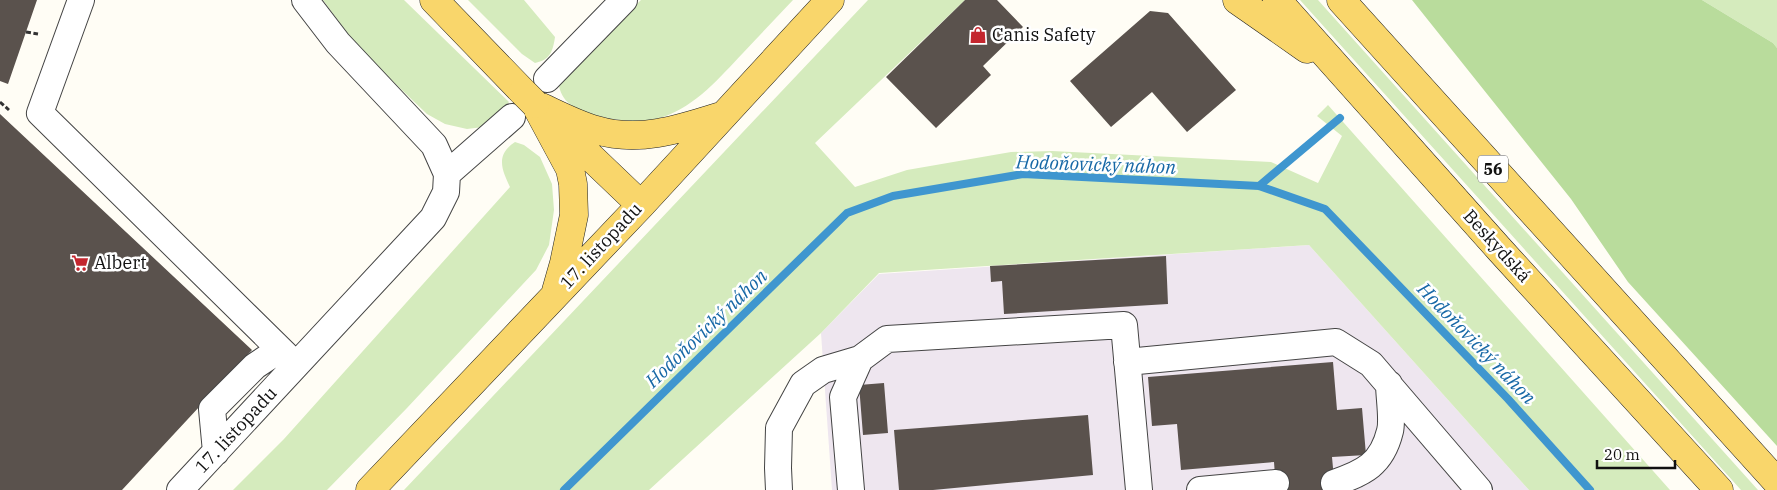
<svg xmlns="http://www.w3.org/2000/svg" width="1777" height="490" font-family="'IBM Plex Serif',serif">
	<rect width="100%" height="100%" fill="#fffdf5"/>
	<path fill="#eee6ef" d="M1309 245 1529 490H832L821 333 879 274Z"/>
	<path fill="#d5ebbd" d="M323 0H404L509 102 495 119 483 127 467 129 445 124 427 114 359 49Z
		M468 0H524L555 37C553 51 550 60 535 63L522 54Z
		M641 0H793C776 18 760 35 743 53 720 77 696 106 663 117 642 124 616 121 595 115 578 110 563 105 559 86L567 73Z
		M868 0H965L815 143 855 187 907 170 1011 152 1052 151 1271 162 1318 183 1342 136 1317 116 1328 105 1670 490H1529L1309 245 879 273 821 333 649 490H404Z
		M1300 0H1318L1758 490H1741Z
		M1702 0H1777V48L1773 43Z
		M515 142 524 145 540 157 552 184 554 210 549 245 536 270 407 408 327 490H233L284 439 510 187C502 170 495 155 515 142Z"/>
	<path fill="#b9dc9c" d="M1412 0H1702L1773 43 1777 48V446L1628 282 1571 199Z"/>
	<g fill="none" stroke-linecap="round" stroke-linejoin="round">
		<path stroke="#3f96cf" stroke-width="8" d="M1259 186 1340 118
			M564 490 847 213 893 196 1023 174 1259 186 1325 209 1508 399 1590 490"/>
	</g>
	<path fill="#5a524d" d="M0 0H37L8 84 0 81Z
		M965 0H997L1023 27 983 66 991 75 936 128 886 77Z
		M1150 11 1168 13 1236 90 1187 132 1152 92 1111 127 1070 81Z
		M0 114 252 350 122 490H0Z
		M1166 256 1168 304 1004 314 1002 281 991 282 990 266Z
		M1333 362 1337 410 1362 408 1366 455 1332 457 1335 490H1276L1274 462 1181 470 1177 424 1152 426 1148 377Z
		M884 383 888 433 863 435 859 385Z
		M1088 415 1093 475 933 490H899L894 430Z"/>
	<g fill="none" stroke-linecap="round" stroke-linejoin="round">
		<g stroke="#444" stroke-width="28">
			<path id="minor" d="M81 0 40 113 296 365
				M547 79 624 0
				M447 174 512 117
				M1127 362 1336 342 1371 364 1479 490
				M216 452 212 409 255 366 279 350
				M1334 483C1364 473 1382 464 1390 431 1393 420 1389 396 1389 384
				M180 490 433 218 446 192 447 174 434 145 338 43 305 0
				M779 490 778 468 779 428 803 384 823 370 860 359
				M851 490 843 397 860 359 887 339 1124 325 1139 490
				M1200 490 1276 483"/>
		</g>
		<g stroke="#222" stroke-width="29">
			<path id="major" d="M434 0 523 92
				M1237 0 1307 49
				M1277 0 1500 250 1719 490
				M1341 0 1777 482
				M535 104 570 169 573 184 574 215 564 263 556 291
				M535 104C555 113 575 124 596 130 639 143 680 129 721 116
				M553 121 641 205
				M370 490 641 205 830 0"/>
		</g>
		<path stroke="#333" stroke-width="3" stroke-dasharray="5 2.5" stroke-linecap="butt" d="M26 32 38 34
			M0 102 9 110"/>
		<use href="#minor" stroke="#fff" stroke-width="26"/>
		<use href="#major" stroke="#f9d66b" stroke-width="28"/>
		<g stroke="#222" stroke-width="29" stroke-linecap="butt">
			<path id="major-bridge" d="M523 92 535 104"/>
		</g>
		<use href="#major-bridge" stroke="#f9d66b" stroke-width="28"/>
	</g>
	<defs>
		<g id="shop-bare" transform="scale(1.35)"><path d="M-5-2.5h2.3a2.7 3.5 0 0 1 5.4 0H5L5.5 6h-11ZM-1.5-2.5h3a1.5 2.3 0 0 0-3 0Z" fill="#c4262e" stroke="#fff" stroke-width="2.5" paint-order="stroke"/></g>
		<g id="supermarket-bare" transform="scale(1.35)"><path d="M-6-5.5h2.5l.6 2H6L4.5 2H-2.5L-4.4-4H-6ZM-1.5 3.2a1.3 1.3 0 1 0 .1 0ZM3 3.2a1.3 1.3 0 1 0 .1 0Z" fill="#c4262e" stroke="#fff" stroke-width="2.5" paint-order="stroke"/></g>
	</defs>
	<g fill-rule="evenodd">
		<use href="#shop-bare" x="978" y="35"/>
		<use href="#supermarket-bare" x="80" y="263"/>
	</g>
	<g text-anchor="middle" stroke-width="5" stroke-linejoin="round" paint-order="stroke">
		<rect fill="#fff" stroke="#585858" stroke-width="1" x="1478" y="155.5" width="30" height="27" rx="4"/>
		<g font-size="16" font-weight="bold" fill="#111">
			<text x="1493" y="175">56</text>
		</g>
		<g font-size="18" fill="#111" stroke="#fff" text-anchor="start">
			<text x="992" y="41">Canis Safety</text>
			<text x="94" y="269">Albert</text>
		</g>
		<g font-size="18" fill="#111" stroke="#fff">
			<text transform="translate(601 246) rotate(-47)" y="6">17. listopadu</text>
			<text transform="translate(1497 246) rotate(48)" y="6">Beskydská</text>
			<text transform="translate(236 430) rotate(-47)" y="6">17. listopadu</text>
		</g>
		<g font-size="19" font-style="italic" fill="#1768a6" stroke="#fff">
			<text transform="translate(1096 164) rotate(2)" y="7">Hodoňovický náhon</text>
			<text transform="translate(706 328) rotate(-44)" y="7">Hodoňovický náhon</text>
			<text transform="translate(1477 343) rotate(46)" y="7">Hodoňovický náhon</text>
		</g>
	</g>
	<path d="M1597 460v8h78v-8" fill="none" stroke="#111111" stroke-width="2.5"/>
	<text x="1604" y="460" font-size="15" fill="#111111" stroke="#ffffff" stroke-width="4" paint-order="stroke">20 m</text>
</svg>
